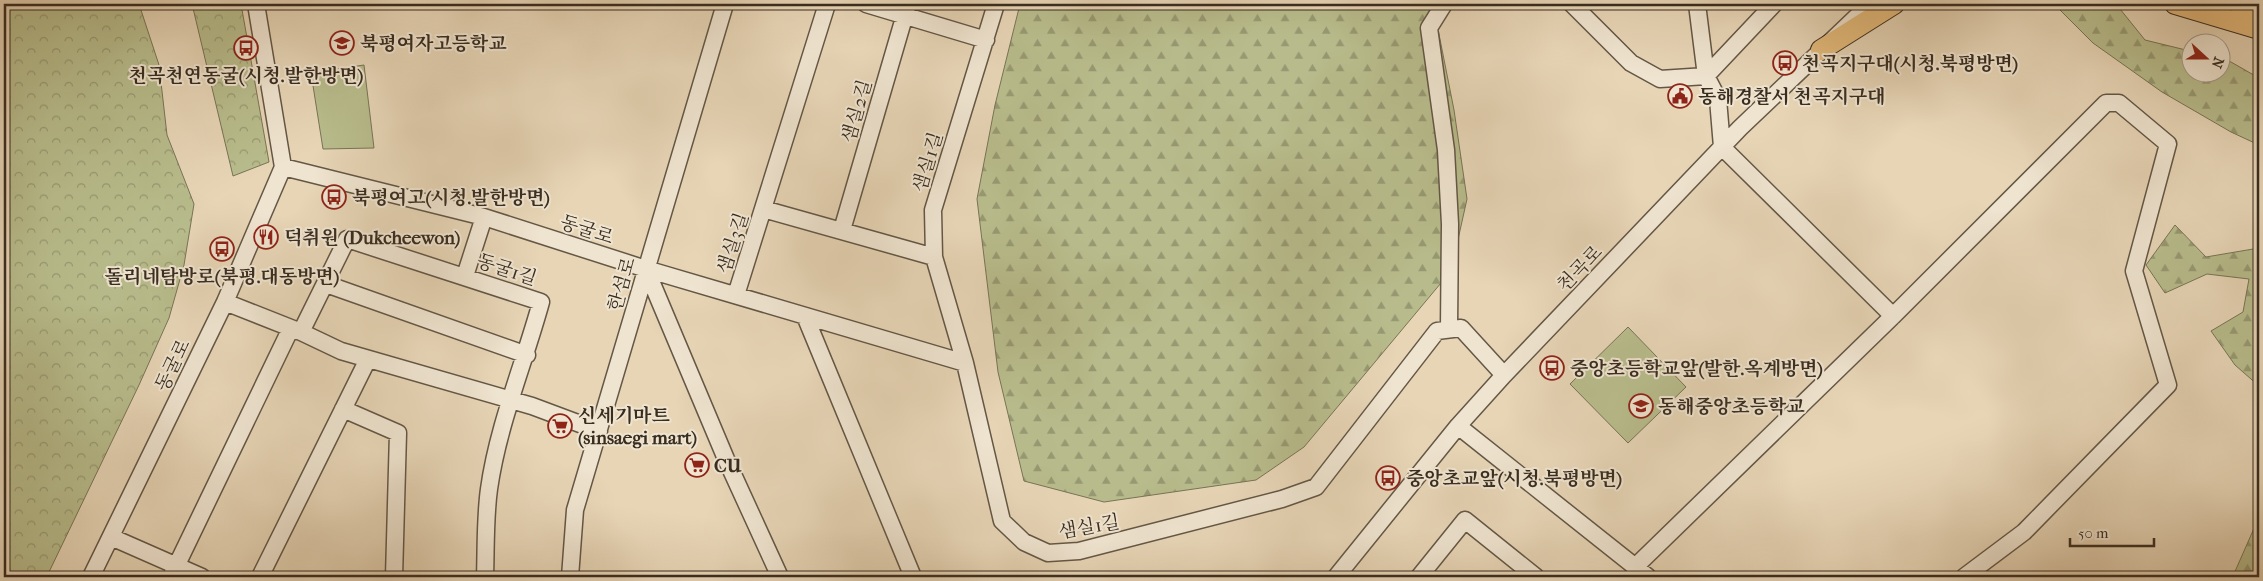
<svg xmlns="http://www.w3.org/2000/svg" width="2263" height="581" font-family="'IM FELL French Canon','Noto Serif KR',serif">
	<defs>
		<pattern id="forest-firs" width="22" height="20" patternUnits="userSpaceOnUse" patternTransform="scale(1.25)"><rect width="22" height="20" fill="#b8bc8c"/><path d="M5 1l3.5 6h-7zM16 11l3.5 6h-7z" fill="#979972"/></pattern>
		<pattern id="park-crowns" width="20" height="18" patternUnits="userSpaceOnUse" patternTransform="scale(1.25)"><rect width="20" height="18" fill="#b8bc8c"/><path d="M2 6a3 3 0 1 1 6 0M12 15a3 3 0 1 1 6 0" fill="none" stroke="#979972"/></pattern>
	</defs>
	<rect width="100%" height="100%" fill="#e7d5b6"/>
	<filter id="stains"><feTurbulence type="fractalNoise" baseFrequency=".004" numOctaves="4"/><feColorMatrix values="0 0 0 0 .2 0 0 0 0 .09 0 0 0 0 .02 0 0 0 .5 -.17"/></filter>
	<radialGradient id="worn" r=".72"><stop offset=".6" stop-color="#630" stop-opacity="0"/><stop offset="1" stop-color="#630" stop-opacity=".3"/></radialGradient>
	<path fill="#b8bc8c" stroke="#787456" d="M364 65 374 148 323 149 311 73Z
		M1628 327 1686 387 1628 443 1570 384Z"/>
	<path fill="url(#forest-firs)" stroke="#787456" d="M1020 4H1433L1454 110 1467 199 1451 271 1304 447 1256 480 1104 502 1024 481 998 372 977 199 995 105Z
		M2054 4H2116L2145 40 2190 51V72H2220L2221 59 2231 62 2259 78V145L2231 132 2162 92 2093 43Z
		M2175 225 2206 257 2259 248V386L2235 365 2211 331 2243 312 2249 279 2207 274 2165 293 2146 265Z
		M2259 517V577H2231L2233 576Z"/>
	<path fill="url(#park-crowns)" stroke="#787456" d="M4 4H139L159 65 167 135 194 204 184 265 169 318 139 385 49 572 42 577H4Z
		M192 4H241L269 162 233 176Z"/>
	<g fill="none" stroke-linecap="round" stroke-linejoin="round">
		<g stroke="#645746" stroke-width="19">
			<path id="minor" d="M866 4 986 40
				M996 4 933 210 934 257 965 363 1002 521 1024 542 1048 553 1079 551 1282 499 1316 487 1437 331 1461 328 1504 375
				M1444 4 1429 28 1446 150 1450 224 1449 328
				M1572 4 1631 63 1660 79 1706 76 1718 99 1722 147 1893 316
				M1697 4 1706 76
				M1706 76 1774 4
				M283 167 484 217 646 269 965 363
				M763 209 934 257
				M842 230 908 4
				M646 269 726 459 780 577
				M465 276 484 217
				M326 284 527 355
				M736 295 827 4
				M225 302 301 332 341 351 532 406 599 431
				M805 316 913 577
				M301 332 347 239 541 302C524 364 498 425 489 489 485 518 486 548 485 577
				M343 409 398 433 394 577
				M1458 426 1648 577
				M111 537 202 577
				M1636 566 1893 316 2106 103H2119L2168 144 2134 271 2168 385 2024 532 1964 577
				M91 577 225 302 283 167 256 4
				M171 577 290 330
				M260 577 368 359
				M570 577 575 510 725 4
				M1336 577 1458 426 1504 375 1740 128 1870 4
				M1419 577 1465 520 1536 577"/>
		</g>
		<g stroke="#392d20" stroke-width="22">
			<path id="major" d="M2175 4 2259 29
				M2239 4 2259 10
				M1821 50 1894 4"/>
		</g>
		<use href="#minor" stroke="#efe4d0" stroke-width="16"/>
		<use href="#major" stroke="#e4ba7b" stroke-width="20"/>
	</g>
	<defs>
		<g id="school-ring" transform="scale(1.25)"><circle r="9.5" fill="#efe4d0" stroke="#8f2418" stroke-width="1.5"/><path d="M0-5L7-2L0 1L-7-2ZM-4 1L0 2.5L4 1V4Q0 6-4 4Z" fill="#8f2418"/></g>
		<g id="bus-ring" transform="scale(1.25)"><circle r="9.5" fill="#efe4d0" stroke="#8f2418" stroke-width="1.5"/><path d="M-5-6H5V4H4V6H2V4H-2V6H-4V4H-5ZM-3.5-4V0h7V-4ZM-3.5 1.2v1.5H-2V1.2ZM2 1.2v1.5H3.5V1.2Z" fill="#8f2418"/></g>
		<g id="civic-ring" transform="scale(1.25)"><circle r="9.5" fill="#efe4d0" stroke="#8f2418" stroke-width="1.5"/><path d="M-.6-6.5H3V-4.5H.6V-3L4-1V1h2V6H-6V1h2V-1L-.6-3ZM-1.2 2.5V6h2.4V2.5Z" fill="#8f2418"/></g>
		<g id="restaurant-ring" transform="scale(1.25)"><circle r="9.5" fill="#efe4d0" stroke="#8f2418" stroke-width="1.5"/><path d="M-5-6h1v4h1v-4h1v4h1v-4h1v5L-1.5 .5V6h-2V.5L-5-1ZM5-6V6H3V1.5H1.5Q1.5-4 5-6Z" fill="#8f2418"/></g>
		<g id="supermarket-ring" transform="scale(1.25)"><circle r="9.5" fill="#efe4d0" stroke="#8f2418" stroke-width="1.5"/><path d="M-6-5.5h2.5l.6 2H6L4.5 2H-2.5L-4.4-4H-6ZM-1.5 3.2a1.3 1.3 0 1 0 .1 0ZM3 3.2a1.3 1.3 0 1 0 .1 0Z" fill="#8f2418"/></g>
	</defs>
	<g fill-rule="evenodd">
		<use href="#school-ring" x="342" y="43"/>
		<use href="#bus-ring" x="246" y="48"/>
		<use href="#bus-ring" x="1785" y="63"/>
		<use href="#civic-ring" x="1680" y="96"/>
		<use href="#bus-ring" x="334" y="197"/>
		<use href="#restaurant-ring" x="266" y="237"/>
		<use href="#bus-ring" x="222" y="249"/>
		<use href="#bus-ring" x="1552" y="368"/>
		<use href="#school-ring" x="1641" y="406"/>
		<use href="#supermarket-ring" x="560" y="426"/>
		<use href="#supermarket-ring" x="697" y="465"/>
		<use href="#bus-ring" x="1388" y="478"/>
	</g>
	<g text-anchor="middle" stroke-width="4" stroke-linejoin="round" paint-order="stroke">
		<g font-size="19" font-weight="bold" fill="#392d20" stroke="#efe4d0" text-anchor="start">
			<text x="360" y="50">북평여자고등학교</text>
			<text x="1802" y="70">천곡지구대(시청.북평방면)</text>
			<text x="246" y="82" text-anchor="middle">천곡천연동굴(시청.발한방면)</text>
			<text x="1698" y="103">동해경찰서 천곡지구대</text>
			<text x="352" y="204">북평여고(시청.발한방면)</text>
			<text x="284" y="244">덕취원 (Dukcheewon)</text>
			<text x="222" y="283" text-anchor="middle">돌리네탐방로(북평.대동방면)</text>
			<text x="1570" y="375">중앙초등학교앞(발한.옥계방면)</text>
			<text x="1658" y="413">동해중앙초등학교</text>
			<text x="578" y="422">신세기마트<tspan x="578" dy="22">(sinsaegi mart)</tspan></text>
			<text x="714" y="472">CU</text>
			<text x="1406" y="485">중앙초교앞(시청.북평방면)</text>
		</g>
		<g font-size="19" fill="#392d20" stroke="#efe4d0">
			<text transform="translate(856 111) rotate(-74)" y="7">샘실2길</text>
			<text transform="translate(927 162) rotate(-73)" y="7">샘실1길</text>
			<text transform="translate(587 229) rotate(18)" y="7">동굴로</text>
			<text transform="translate(732 243) rotate(-72)" y="7">샘실3길</text>
			<text transform="translate(1579 268) rotate(-46)" y="7">천곡로</text>
			<text transform="translate(507 269) rotate(18)" y="7">동굴1길</text>
			<text transform="translate(621 284) rotate(-74)" y="7">한섬로</text>
			<text transform="translate(172 365) rotate(-64)" y="7">동굴로</text>
			<text transform="translate(1089 526) rotate(-10)" y="7">샘실1길</text>
		</g>
	</g>
	<rect width="2263" height="581" fill="none" stroke="#e7d5b6" stroke-width="20"/>
	<rect x="5" y="5" width="2253" height="571" fill="none" stroke="#392d20" stroke-width="2.5"/>
	<rect x="10" y="10" width="2243" height="561" fill="none" stroke="#392d20"/>
	<g transform="translate(2206 58) rotate(111)"><circle r="24" fill="#efe4d0" stroke="#a69b8a"/>
	<path d="M0-4L9 19L0 12L-9 19Z" fill="#8f2418"/>
	<text y="-8" font-size="14" font-weight="bold" text-anchor="middle" fill="#392d20">N</text>
	</g>
	<path d="M2070 538v8h84v-8" fill="none" stroke="#392d20" stroke-width="2.5"/>
	<text x="2078" y="538" font-size="15" fill="#392d20" stroke="#efe4d0" stroke-width="4" paint-order="stroke">50 m</text>
	<rect width="100%" height="100%" filter="url(#stains)"/>
	<rect width="100%" height="100%" fill="url(#worn)"/>
</svg>
